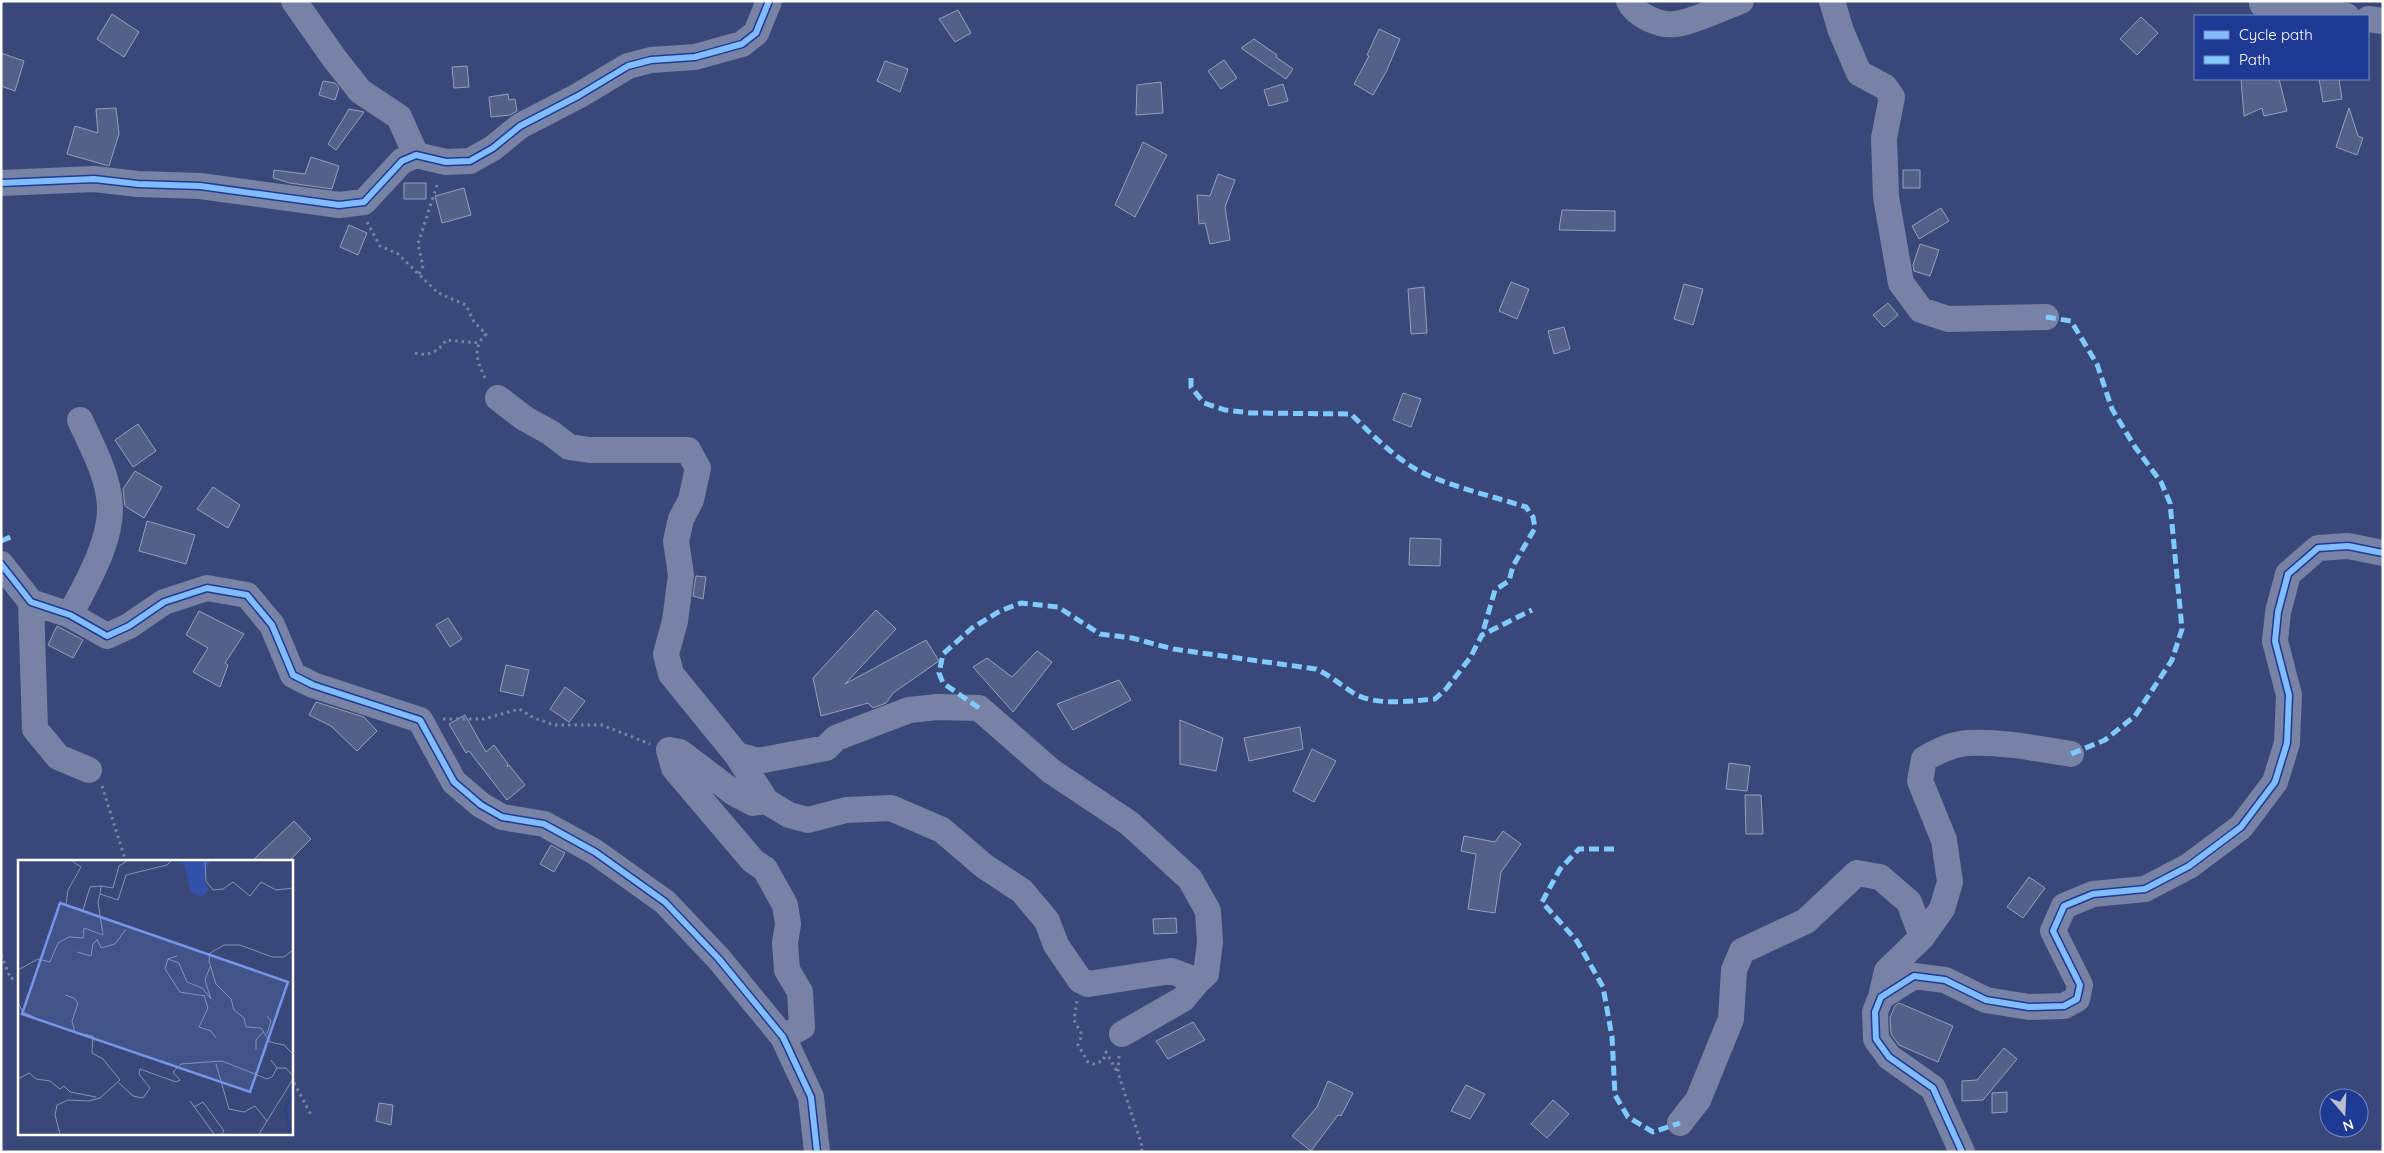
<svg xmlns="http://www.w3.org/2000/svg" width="2384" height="1153" font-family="Quicksand,sans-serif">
	<rect width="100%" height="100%" fill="#394879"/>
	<path fill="#546087" stroke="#969fba" d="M958 10 971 33 955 42 939 19Z
		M112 14 139 32 124 57 97 39Z
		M2141 17 2158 33 2137 55 2120 39Z
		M1379 29 1400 39 1387 70 1373 95 1354 84 1369 56 1367 55Z
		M1254 39 1277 55 1276 57 1293 69 1286 79 1241 48Z
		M1 53 24 61 15 91 1 86Z
		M1224 60 1237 78 1221 89 1208 71Z
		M885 61 908 69 900 92 877 81Z
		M467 66 469 87 454 88 452 67Z
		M2241 79H2279L2287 111 2264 116 2262 108 2244 116Z
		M2319 79H2339L2342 99 2323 102Z
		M323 81 335 83 339 88 335 100 319 95Z
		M1161 82 1163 113 1136 115 1137 85Z
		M1283 84 1288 101 1269 106 1264 90Z
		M508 94 509 100 515 99 517 111 510 115 491 117 489 97Z
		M116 108 119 134 109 166 67 154 75 126 98 133 96 109Z
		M2349 108 2358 136 2363 138 2357 155 2336 147Z
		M349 109 364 112 336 150 328 144Z
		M1143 142 1167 155 1135 217 1115 205Z
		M311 157 339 166 332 189 290 183 273 178 274 170 305 174Z
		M1903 170H1920V188H1903Z
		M1218 174 1235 180 1225 207 1230 240 1210 244 1205 223 1199 224 1197 195 1210 196Z
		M404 183H426V199H404Z
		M464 188 471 215 442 223 435 196Z
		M1941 208 1949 221 1919 239 1912 226Z
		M1562 210 1615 211V231L1559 230Z
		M349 225 367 233 358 255 340 247Z
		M1920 244 1939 250 1930 276 1914 271 1913 265Z
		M1511 282 1529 289 1517 319 1499 311Z
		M1684 284 1703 289 1693 325 1674 319Z
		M1424 287 1427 333 1411 334 1408 289Z
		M1888 303 1898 315 1884 327 1873 315Z
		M1564 327 1570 349 1554 354 1548 331Z
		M1403 393 1421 399 1411 427 1393 420Z
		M138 424 156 451 133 467 115 440Z
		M135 471 162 487 144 518 125 506 123 489Z
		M213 487 240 505 228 528 197 509Z
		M147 521 195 535 186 564 139 551Z
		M1410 538 1441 539 1440 566 1409 565Z
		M696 576 706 577 703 599 693 596Z
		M876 610 896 629 845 684 926 640 939 661 893 693 886 703 873 708 868 703 821 716 813 678Z
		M199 611 244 634 225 663 228 665 220 687 193 672 208 648 186 635Z
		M448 618 462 639 450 647 436 625Z
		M57 626 83 640 73 658 48 645Z
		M1037 651 1052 662 1013 712 973 667 987 658 1012 677Z
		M506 665 529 670 523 696 500 691Z
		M1119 680 1131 700 1073 730 1057 704Z
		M565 687 585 701 569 722 550 709Z
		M316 702 364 717 377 731 357 751 331 726 309 715Z
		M465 715 486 752 494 745 508 764 507 767 509 765 525 785 507 800 469 751 466 753 449 724Z
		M1180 720 1223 738 1216 771 1180 764Z
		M1300 727 1303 749 1249 761 1244 738Z
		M1312 749 1336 761 1314 802 1293 791Z
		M1729 763 1750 766 1747 791 1726 789Z
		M1745 795H1761L1763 834H1746Z
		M294 821 311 839 288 862H251Z
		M1503 831 1521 844 1501 872 1495 913 1468 909 1476 854 1461 851 1464 836 1495 842Z
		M551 845 565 853 554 872 540 864Z
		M2029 877 2045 888 2023 918 2007 907Z
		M1176 918 1177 933 1154 934 1153 919Z
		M1899 1003 1953 1026 1938 1062 1899 1045 1891 1034 1890 1017 1895 1006Z
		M1193 1022 1205 1040 1168 1059 1156 1041Z
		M2004 1048 2017 1059 1983 1100 1962 1101V1081L1977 1080Z
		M1328 1081 1353 1093 1341 1116 1338 1115 1311 1151 1292 1136 1317 1107Z
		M1466 1085 1485 1094 1470 1119 1451 1111Z
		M2007 1092V1112L1992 1113V1093Z
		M1553 1100 1569 1114 1547 1138 1531 1124Z
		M379 1103 393 1105 391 1125 376 1121Z"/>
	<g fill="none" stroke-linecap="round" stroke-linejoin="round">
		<path stroke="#7782a4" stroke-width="3" stroke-dasharray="2.5 4" stroke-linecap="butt" d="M367 222 380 246 398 254 438 293 466 305 474 322 486 334C471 349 478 363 486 380
			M419 274 423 266 418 244 438 182
			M415 353C428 357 439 351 446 340L479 343
			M443 719H484L519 709 534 718 555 725H602L650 744
			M102 786 126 862
			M1 955 11 979 19 975
			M1077 1001 1074 1020 1082 1035 1078 1045 1088 1062 1093 1064 1103 1061 1106 1052 1118 1073
			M1119 1056 1118 1073 1143 1149 1140 1152
			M291 1077 311 1115"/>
		<path stroke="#7782a4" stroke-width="26" d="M294 1 334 58 360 91 399 117 416 155
			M1629 1C1635 15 1659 26 1675 24 1690 23 1724 7 1741 1
			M1832 1 1841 31 1859 73 1885 87 1892 97 1884 138 1886 197 1901 283 1921 310 1948 319 2046 317
			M2262 4 2347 16
			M2368 19 2383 21
			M1 183 94 179 138 184 200 186 339 205 364 202 402 161 416 155 446 162 470 161 493 148 520 126 578 96 628 66 651 60 695 57 742 44 756 33 769 1
			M498 398 524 418 551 433 569 447 589 450H688L698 468 691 500 681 519 676 541 681 575 675 621 666 654 671 674 737 755 766 801
			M1 564 31 602 70 615 107 636 129 626 164 602 207 588 247 595 272 625 293 675 313 685 420 720 454 782 481 805 502 817 544 824 595 852 665 902 719 959 783 1037 811 1097 817 1152
			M31 602 35 729 58 757 89 770
			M70 615C86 584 111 543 110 507 109 477 92 446 80 420
			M737 755 758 761 826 748 836 738 909 710 937 707 979 708 1051 771 1129 823 1190 879 1208 911 1210 942 1206 974 1198 981
			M1881 997 1887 971 1922 937 1942 909 1950 882 1944 840 1920 781 1924 759C1938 751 1952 744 1968 743 1999 741 2040 749 2071 754
			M783 1037 802 1027 800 992 787 970 785 943 788 924 785 905 765 869 753 861 674 768 669 750 680 752 734 793 753 803 766 801 789 815 808 820 846 810 891 808 942 830 984 866 1022 891 1047 921 1056 945 1080 980 1088 984 1171 971 1198 981 1183 999 1122 1034
			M1680 1123 1698 1100 1731 1019 1734 970 1742 951 1806 921 1857 873 1880 877 1909 902 1922 937
			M1962 1152 1933 1088 1889 1057 1876 1039 1875 1012 1881 997 1914 976 1945 980 1986 1000 2029 1007 2064 1006 2077 999 2080 985 2053 931 2064 906 2093 894 2145 889 2189 866 2241 827 2275 782 2287 743 2289 695 2275 641 2278 612 2288 574 2318 548 2348 546 2383 553"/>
		<path stroke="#80caff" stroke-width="5" stroke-dasharray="10 5" stroke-linecap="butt" d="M2046 317 2071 321 2097 364 2112 409 2135 447 2161 482 2170 503 2182 629 2172 660 2135 716 2105 740 2071 754
			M1191 378V387L1204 403 1225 410 1251 413 1351 414C1369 432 1388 451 1409 465 1437 484 1493 496 1526 507L1533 517 1535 528 1513 566 1509 581 1495 590 1482 635
			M1 541 13 536
			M979 708 943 683 939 673 943 654 972 628 1000 611 1021 603 1058 607 1100 634 1132 638 1173 649 1316 669C1331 676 1342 686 1355 694 1376 706 1411 701 1435 699L1446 689 1470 658 1482 635 1532 610
			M1614 849H1579L1560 869 1542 902 1577 941 1603 987 1612 1037 1615 1095 1628 1117 1653 1132 1680 1123"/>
		<g stroke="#1e3a94" stroke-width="9">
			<path id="cycleway" d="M1 183 94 179 138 184 200 186 339 205 364 202 402 161 416 155 446 162 470 161 493 148 520 126 578 96 628 66 651 60 695 57 742 44 756 33 769 1
				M1 564 31 602 70 615 107 636 129 626 164 602 207 588 247 595 272 625 293 675 313 685 420 720 454 782 481 805 502 817 544 824 595 852 665 902 719 959 783 1037 811 1097 817 1152
				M1962 1152 1933 1088 1889 1057 1876 1039 1875 1012 1881 997 1914 976 1945 980 1986 1000 2029 1007 2064 1006 2077 999 2080 985 2053 931 2064 906 2093 894 2145 889 2189 866 2241 827 2275 782 2287 743 2289 695 2275 641 2278 612 2288 574 2318 548 2348 546 2383 553"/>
		</g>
		<use href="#cycleway" stroke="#80bcff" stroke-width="6"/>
	</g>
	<g transform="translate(18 860)">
		<rect width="275" height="275" fill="#394879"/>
		<path d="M161 1H192L186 19 190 30 184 37 173 32 166 5Z" fill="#3351aa"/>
		<path fill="none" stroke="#2e4284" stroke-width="2.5" d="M273 274 267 250 275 233"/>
		<path fill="none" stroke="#8891af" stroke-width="1" d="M54 1 63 7 50 30 48 45 65 50 72 27 83 26M109 1 101 6 95 28 83 26 82 34 100 40 108 15 149 5 153 1M187 1 188 21 195 30 205 29 215 22 232 36 243 22 258 30 275 28M79 79 83 88 97 84 108 69M275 90 266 97H254L222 85H206L192 93 191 101 198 124 213 139 216 150 226 158 228 167 243 168 252 182 266 185 275 194M59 92 73 96 75 84 80 79M159 96 150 99 161 103 169 122 184 128 193 139 187 120 192 107M150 99 147 109 162 132 187 136M0 110 20 99 32 102 40 83 51 77 65 78 66 68 85 75 80 42 82 34M186 135 190 148 181 167 193 171 198 178M0 143 5 152 16 157M249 156 253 161 249 174M238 190V180L246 171M253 200 259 208H268L275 216M198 204 211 249 226 252 237 246 249 261M0 219 11 213 18 219 32 221 42 229 46 226 52 232 78 237M101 223 115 236 125 238 132 228 121 214 122 209 158 222 162 220 155 212 163 204 204 201 249 219 254 217 259 208M172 241 196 274M176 247 185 242 206 271 204 274M42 274 37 255 39 245 50 240 71 241 82 238 102 220 85 199 74 193 75 176 57 173 54 161 60 143 56 138 47 135M241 274 275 219"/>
		<path fill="#7795e8" fill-opacity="0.15" stroke="#7795e8" stroke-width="2.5" d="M42 43 270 122 232 232 4 154Z"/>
		<rect width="275" height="275" fill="none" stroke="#fff" stroke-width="2.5"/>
	</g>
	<rect width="2384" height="1153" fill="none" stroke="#ffffff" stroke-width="5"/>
	<rect x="2194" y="15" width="175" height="65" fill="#1e3a94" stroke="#7889bf"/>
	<rect x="2204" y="31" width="25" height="8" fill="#80bcff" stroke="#7889bf"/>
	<text x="2239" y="40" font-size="15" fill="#ffffff">Cycle path</text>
	<rect x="2204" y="56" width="25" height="8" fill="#80caff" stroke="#7889bf"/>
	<text x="2239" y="65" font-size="15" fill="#ffffff">Path</text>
	<g transform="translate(2344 1113) rotate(161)"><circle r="24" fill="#1e3a94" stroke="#7889bf"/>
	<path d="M0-4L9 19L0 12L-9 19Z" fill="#babfd0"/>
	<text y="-8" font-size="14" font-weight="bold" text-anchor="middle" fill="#ffffff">N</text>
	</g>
</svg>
